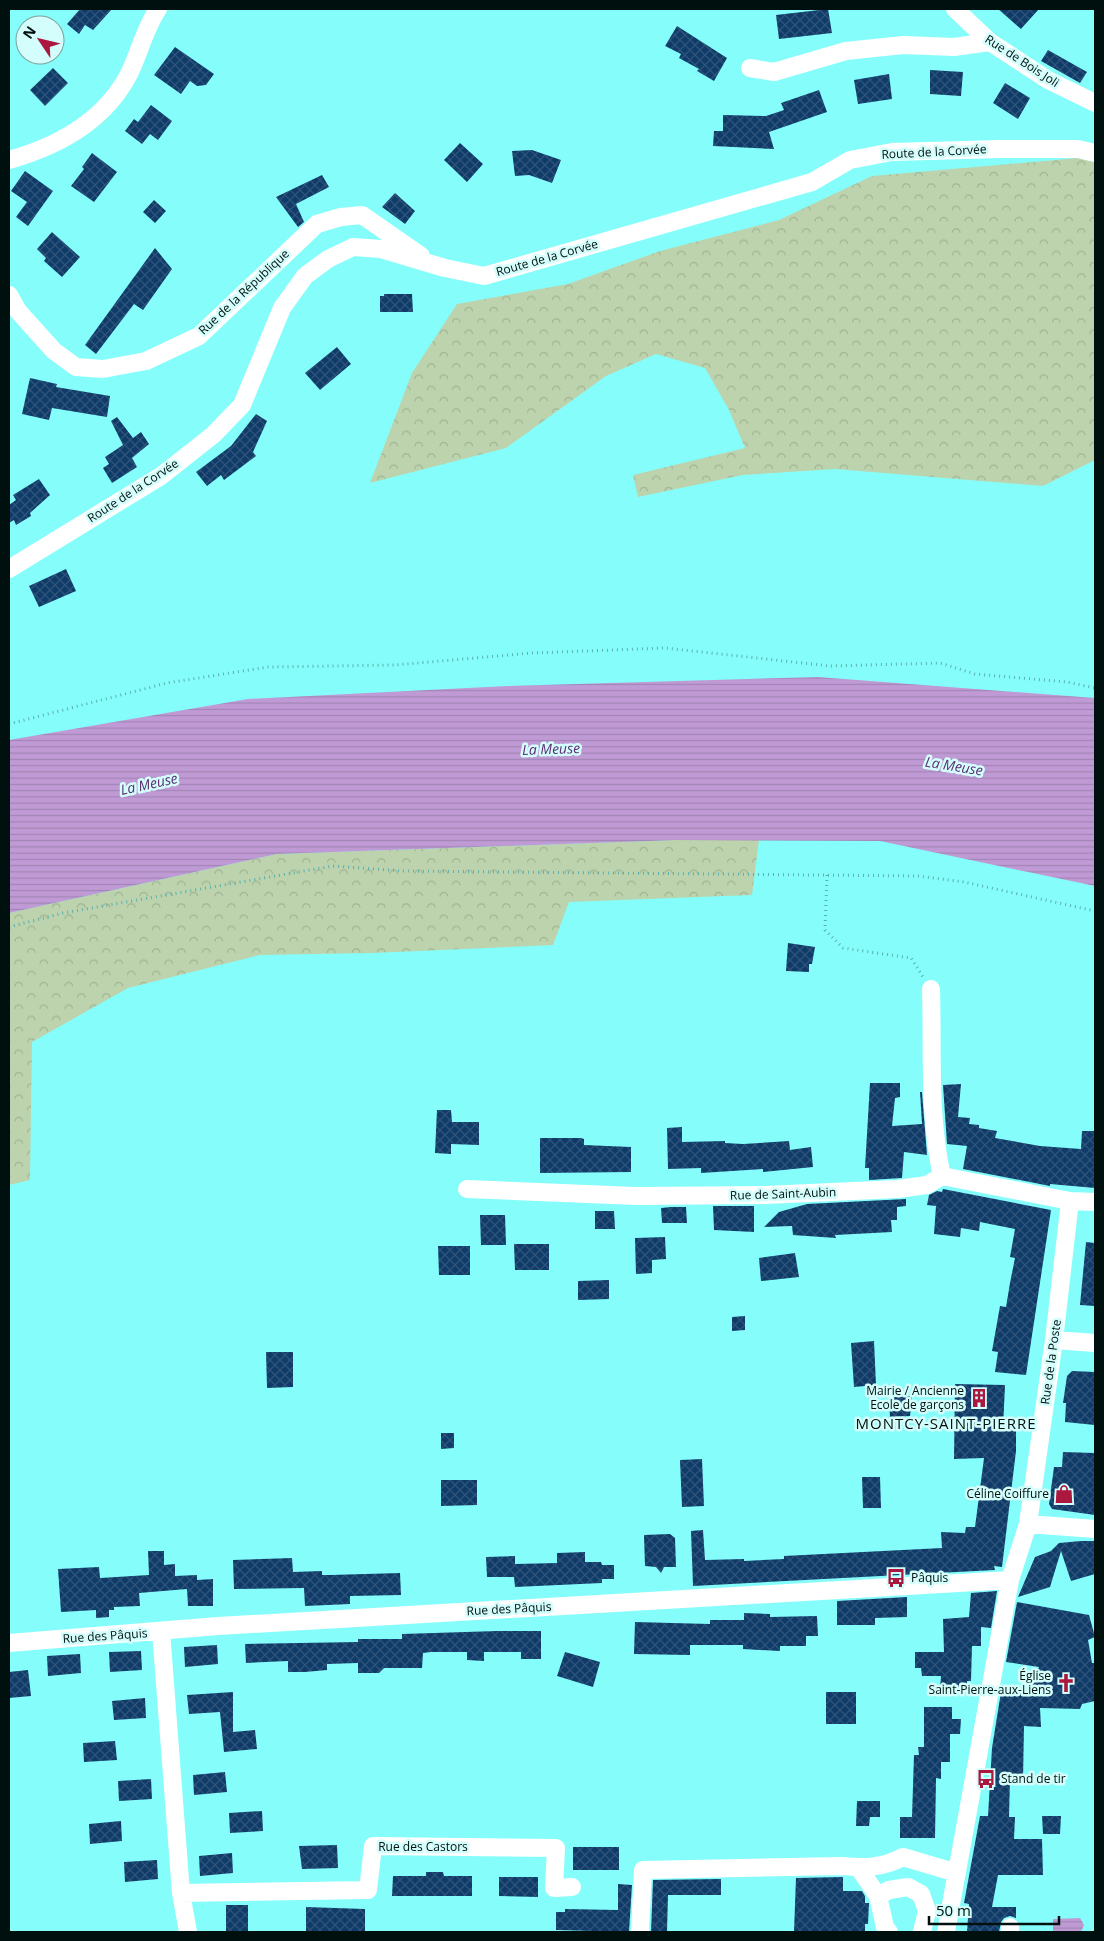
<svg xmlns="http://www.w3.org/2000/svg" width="1104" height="1941" font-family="'Open Sans',sans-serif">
	<defs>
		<pattern id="forest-crowns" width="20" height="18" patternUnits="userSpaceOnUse" patternTransform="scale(1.25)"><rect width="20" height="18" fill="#bcd3ad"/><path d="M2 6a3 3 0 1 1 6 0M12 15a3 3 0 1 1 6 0" fill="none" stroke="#a0b494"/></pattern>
		<pattern id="water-rules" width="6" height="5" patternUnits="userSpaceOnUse" patternTransform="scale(1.25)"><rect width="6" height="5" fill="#c09ad5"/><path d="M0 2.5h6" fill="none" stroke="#a384b6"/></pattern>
		<pattern id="building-cross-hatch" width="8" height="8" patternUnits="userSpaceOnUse" patternTransform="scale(1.25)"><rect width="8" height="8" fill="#0f3b69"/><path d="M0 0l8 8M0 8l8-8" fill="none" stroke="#305479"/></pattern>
	</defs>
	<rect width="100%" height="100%" fill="#85fefb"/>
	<path fill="url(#forest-crowns)" d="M1078 158 1095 162V460L1043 486 835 469 743 475 638 497 633 475 745 448 729 410 705 368 656 354 606 376 506 448 370 483 412 373 457 304 568 284 660 251 779 220 872 176Z
		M676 840H759L752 895 569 902 553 945 372 953 260 955 128 988 32 1042 30 1180 9 1185V913L277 854Z"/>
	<path fill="url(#water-rules)" d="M818 677 1095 698V886L880 841 676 840 277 854 9 913V740L248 699 507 686Z
		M1080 1918 1084 1925 1081 1932H1053V1919Z"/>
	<path fill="url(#building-cross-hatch)" d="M80 9H112L93 30 85 25 79 34 67 24Z
		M828 9 832 33 779 39 776 15Z
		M998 9H1039L1021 29Z
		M677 26 727 58 714 81 697 71 699 69 679 58 681 54 665 46Z
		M175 47 214 74 206 85 197 86 190 81 181 94 154 75Z
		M1048 50 1087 72 1080 83 1041 61Z
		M53 68 68 83 45 106 30 90Z
		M930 70 963 72 961 96 930 94Z
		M889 74 892 99 858 104 854 80Z
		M1005 83 1030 98 1018 119 993 103Z
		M819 90 827 112 769 132 774 149 713 146 714 131H723V115L766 116 784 110 781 103Z
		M151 105 172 121 158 140 150 134 142 144 125 131 134 119 138 122Z
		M460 143 483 164 467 182 444 160Z
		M532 150 561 160 552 183 529 175 515 176 512 151Z
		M92 153 117 172 94 202 71 186 84 169 82 167Z
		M25 171 53 191 28 226 16 217 27 202 11 191Z
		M322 175 329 187 296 204 304 222 298 227 276 197Z
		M395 193 415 211 405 224 382 207Z
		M154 200 166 211 155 223 143 212Z
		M52 232 80 257 62 277 44 261 46 258 37 249Z
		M155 248 172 269 143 310 134 304 96 354 85 345Z
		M384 294H412L413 312H380V296H384Z
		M337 347 351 364 320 390 305 373Z
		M30 378 57 384 56 387 110 396 107 417 52 408 49 420 22 414Z
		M256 414 267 421 253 452 256 456 224 480 221 475 207 486 196 472 231 446Z
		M117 417 133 438 141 432 149 444 132 458 137 467 112 483 103 468 109 464 105 457 123 445 111 421Z
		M39 479 50 495 30 513 31 516 16 525 14 520 9 523V505L16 500 13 495Z
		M66 569 76 591 39 607 29 586Z
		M788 943 815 947 812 964H809V972L786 971Z
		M870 1083H900V1097L895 1098 892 1126 922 1124 920 1092H922L927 1155 904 1152 902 1178 869 1180V1168H865Z
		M961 1084 958 1117 970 1118 969 1124 979 1125V1128L997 1131 995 1138 1040 1146 1081 1149 1082 1131H1095V1188L1050 1184V1186L963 1169 967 1146 947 1144 943 1085Z
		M437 1110H451L452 1122H479V1145L451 1144V1154L435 1153Z
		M682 1127V1142L725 1141V1143L743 1144 789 1141 790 1150 811 1147 813 1167 763 1172V1169L701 1173V1168L668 1169 667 1128Z
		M540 1138H581L584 1139V1145L631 1147V1172L540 1173Z
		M943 1189 1051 1210 1026 1375 995 1372 998 1352 992 1351 1000 1306 1006 1307 1010 1283 1015 1258 1010 1257 1015 1229 980 1222 979 1231 961 1228 960 1237 934 1234 936 1206 927 1205 929 1195 937 1191 942 1192Z
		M906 1199V1206L897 1207V1220H891L892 1232 835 1235 836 1238 793 1235 792 1226 764 1227 779 1212 807 1204Z
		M713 1206H754V1232L714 1230Z
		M671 1207H686L687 1223H662L661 1208Z
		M595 1211H614L615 1229H595Z
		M480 1215H505L506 1245H481Z
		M665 1237 666 1259 652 1260V1273L636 1274 635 1238Z
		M1086 1242 1095 1243V1306L1080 1305Z
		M514 1244H549V1270H515Z
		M438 1246H470V1275H439Z
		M795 1253 799 1277 761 1281 759 1258Z
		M609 1280V1299L578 1300V1281Z
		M745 1316V1330L732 1331V1317Z
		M874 1341 876 1385 854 1387 851 1343Z
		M266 1352H293V1387L267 1388Z
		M1072 1371 1095 1372V1425L1065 1422 1066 1403H1063L1067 1376Z
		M955 1384 1005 1385 1003 1429H1016V1451L1002 1567 994 1566 995 1570 693 1586 691 1531 703 1530 705 1560 744 1559V1561L784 1559V1556L942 1548 941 1532 965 1533 966 1527H975L984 1458 954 1459Z
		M912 1396 910 1416 890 1417 889 1397Z
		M441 1433H454V1448L441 1449Z
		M1063 1452 1095 1453V1515L1052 1509 1049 1504 1054 1467H1062Z
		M702 1459 704 1506 682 1507 680 1460Z
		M862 1477H880L881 1508H863Z
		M441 1480H477V1505L441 1506Z
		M670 1534 675 1538 676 1567H664L661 1573 656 1567 645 1566 644 1535Z
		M1081 1541H1095V1574L1071 1581 1061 1551 1050 1587 1018 1597 1035 1557 1051 1551 1059 1543Z
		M148 1551H164V1565L175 1564V1576L197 1575V1580L213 1579V1606H188L187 1589 139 1593 140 1606 114 1607V1610H109V1617L96 1618V1610L61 1612 58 1569 99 1567 100 1578 149 1575Z
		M585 1552V1562H601L602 1565H614V1579H602V1583L515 1587 514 1577H487L486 1557 515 1556V1564L557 1563V1553Z
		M292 1558 293 1572 322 1571V1575H331L400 1573 401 1595 350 1596V1604L305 1606 304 1588 234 1589 233 1560Z
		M997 1591 991 1628 981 1627V1646H972L971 1681H967V1689H940L941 1676H922L921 1668H915V1652H944L943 1619 969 1617 971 1593Z
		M907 1597V1617L875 1618V1625H837V1601Z
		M1017 1602 1089 1615 1095 1637 1088 1640 1092 1663H1095V1701L1082 1704 1080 1709 1040 1708 1041 1727 1024 1726 1023 1780 1010 1779 1009 1817H1015L1014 1839H1042L1043 1875H998L992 1907H1016V1918L1010 1916 1004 1918 1001 1922 999 1932H967L969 1904 964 1903 980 1816H988L992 1748 1001 1692 1019 1694 1029 1689 1039 1667 1006 1662Z
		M744 1613 770 1614V1617L817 1616 818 1636H806V1646H780V1651L743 1649V1645H690V1655L634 1654 635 1622 710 1624V1620H744Z
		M497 1631H541V1659H521V1652H484V1661L467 1660V1652H431L423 1653 422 1668H384L379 1673H358V1663L327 1664V1670L305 1672H288V1661L246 1663 245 1644 358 1642V1639H402V1634Z
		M217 1645 218 1664 185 1667 184 1647Z
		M141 1651 142 1670 110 1672 109 1652Z
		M565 1652 600 1662 593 1687 557 1676Z
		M80 1654 81 1673 48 1676 47 1656Z
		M28 1670 31 1696 9 1698V1672Z
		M233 1692V1732L255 1730 257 1749 224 1752 220 1712 189 1714 187 1695Z
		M826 1692H856V1724H826Z
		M145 1698 146 1718 114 1720 112 1701Z
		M924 1707H952V1719H961L960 1734H950V1762H941V1779L936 1778 935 1838H900V1817H912L914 1755H919L918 1747H924Z
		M115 1741 117 1760 84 1762 83 1743Z
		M225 1772 227 1792 194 1795 193 1775Z
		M151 1779 152 1799 119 1801 118 1781Z
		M857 1801H880V1817H870L869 1826H856Z
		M262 1811 263 1831 230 1833 229 1813Z
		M1042 1816H1061L1060 1834H1043Z
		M121 1821 122 1841 90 1844 89 1824Z
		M337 1845 338 1868 302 1869 299 1846Z
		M573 1847H619V1870H573Z
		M232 1853 233 1873 200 1876 199 1856Z
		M157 1860 158 1879 125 1882 124 1862Z
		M426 1872H443L444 1876H472V1896H392L393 1876H426Z
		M499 1877H538V1897L499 1896Z
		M843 1877V1891H862L865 1896V1903H869L868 1924H865V1932H794L796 1878Z
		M721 1879V1895H668L667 1932H651L653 1880Z
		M618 1884 632 1885 629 1932 556 1930V1912H565V1909L618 1910Z
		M226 1905H248V1932H226Z
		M306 1907 365 1909V1932H306Z"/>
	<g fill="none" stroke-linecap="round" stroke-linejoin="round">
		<path stroke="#5ab1ae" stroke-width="3" stroke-dasharray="1 4" stroke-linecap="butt" d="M9 724 167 683 268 667 395 665 532 653 665 648 830 666 940 663 975 674 1067 682 1095 688
			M827 875 825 930 843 948 911 958 923 977
			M9 927 63 913 333 866 403 871 918 876 964 882 1095 911"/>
		<path stroke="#fff" stroke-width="18" d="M955 9 990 42 1048 80 1095 103
			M750 68 774 72 846 51 903 45 954 47 990 42
			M9 160C59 146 106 120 130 72 140 51 145 28 158 9
			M9 295 18 311 54 351 76 367 103 369 146 361 199 336 317 224 341 217 362 215 421 256
			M9 569 161 476 213 435 242 405 282 308 305 276 328 259 353 247 381 249 445 268 484 276 812 182 850 160 892 152 1000 149H1078L1095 153
			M931 989C933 1051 928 1115 942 1176
			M467 1189 635 1196 766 1195 898 1189 927 1185 942 1176 1070 1201 1095 1202
			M1054 1340 1095 1343
			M1028 1524 1095 1529
			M161 1631 181 1893 188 1932
			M9 1643 218 1626 1010 1580
			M858 1867 878 1896 885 1927 889 1932
			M181 1893 368 1890 373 1846 556 1848 554 1888 572 1887
			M878 1896 889 1890 908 1887 921 1894 927 1911 922 1932
			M1010 1927V1932
			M640 1932 643 1870 842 1866C865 1868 882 1868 903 1857L957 1873
			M946 1932 1010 1580 1028 1524 1054 1340 1070 1201"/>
	</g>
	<defs>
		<g id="building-bare" transform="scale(1.5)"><path d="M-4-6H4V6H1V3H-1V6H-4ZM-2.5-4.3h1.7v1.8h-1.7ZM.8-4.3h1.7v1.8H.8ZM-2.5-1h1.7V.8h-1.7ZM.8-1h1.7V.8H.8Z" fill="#ac1740" stroke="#d3fefc" stroke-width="2.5" paint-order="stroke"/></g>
		<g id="shop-bare" transform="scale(1.5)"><path d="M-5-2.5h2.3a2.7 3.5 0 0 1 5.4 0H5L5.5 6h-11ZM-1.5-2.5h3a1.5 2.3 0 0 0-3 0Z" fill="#ac1740" stroke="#d3fefc" stroke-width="2.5" paint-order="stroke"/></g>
		<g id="bus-bare" transform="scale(1.5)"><path d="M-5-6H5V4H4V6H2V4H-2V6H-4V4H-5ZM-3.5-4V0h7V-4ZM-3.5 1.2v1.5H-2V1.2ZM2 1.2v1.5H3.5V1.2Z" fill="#ac1740" stroke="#d3fefc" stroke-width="2.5" paint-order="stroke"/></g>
		<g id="church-bare" transform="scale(1.5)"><path d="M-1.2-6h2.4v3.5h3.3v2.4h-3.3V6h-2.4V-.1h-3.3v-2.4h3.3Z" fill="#ac1740" stroke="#d3fefc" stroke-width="2.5" paint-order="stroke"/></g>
	</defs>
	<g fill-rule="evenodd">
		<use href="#building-bare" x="979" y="1398"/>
		<use href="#shop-bare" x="1064" y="1494"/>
		<use href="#bus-bare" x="896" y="1578"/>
		<use href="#church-bare" x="1066" y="1683"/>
		<use href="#bus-bare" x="986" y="1779"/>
	</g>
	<g text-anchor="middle" stroke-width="5" stroke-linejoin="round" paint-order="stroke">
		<g font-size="12" fill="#00100f" stroke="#d3fefc">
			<text transform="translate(1022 61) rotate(33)" y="4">Rue de Bois Joli</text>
			<text transform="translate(934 152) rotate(-3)" y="4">Route de la Corvée</text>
			<text transform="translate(547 258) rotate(-16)" y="4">Route de la Corvée</text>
			<text transform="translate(244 292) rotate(-43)" y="4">Rue de la République</text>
			<text transform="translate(133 491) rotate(-33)" y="4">Route de la Corvée</text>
			<text transform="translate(783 1194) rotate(-2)" y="4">Rue de Saint-Aubin</text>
			<text transform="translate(1051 1362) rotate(-82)" y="4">Rue de la Poste</text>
			<text transform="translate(509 1609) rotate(-3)" y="4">Rue des Pâquis</text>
			<text transform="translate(105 1636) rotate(-4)" y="4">Rue des Pâquis</text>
			<text x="423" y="1851">Rue des Castors</text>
		</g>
		<g font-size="12" fill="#00100f" stroke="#d3fefc" text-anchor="end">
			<text x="964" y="1395">Mairie / Ancienne<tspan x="964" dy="14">Ecole de garçons</tspan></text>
			<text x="1049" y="1498">Céline Coiffure</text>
			<text x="911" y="1582" text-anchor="start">Pâquis</text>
			<text x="1051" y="1680">Église<tspan x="1051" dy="14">Saint-Pierre-aux-Liens</tspan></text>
			<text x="1001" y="1783" text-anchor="start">Stand de tir</text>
		</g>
		<g font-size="14" font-style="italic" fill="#5b2c73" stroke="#d3fefc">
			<text transform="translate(551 749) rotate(-2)" y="5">La Meuse</text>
			<text transform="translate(954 766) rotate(9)" y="5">La Meuse</text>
			<text transform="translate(149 784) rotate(-12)" y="5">La Meuse</text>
		</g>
		<g font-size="15" letter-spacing="1" fill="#00100f" stroke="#d3fefc">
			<text x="946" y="1429">MONTCY-SAINT-PIERRE</text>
		</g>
	</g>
	<rect width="1104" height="1941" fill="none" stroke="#00100f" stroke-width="20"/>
	<g transform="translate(40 40) rotate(305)"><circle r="24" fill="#d3fefc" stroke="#7f9f9d"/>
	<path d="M0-4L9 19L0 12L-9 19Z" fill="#ac1740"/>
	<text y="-8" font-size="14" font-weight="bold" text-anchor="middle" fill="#00100f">N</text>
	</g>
	<path d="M929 1916v8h130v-8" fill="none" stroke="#00100f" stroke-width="2.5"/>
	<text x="936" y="1916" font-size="15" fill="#00100f" stroke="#d3fefc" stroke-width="4" paint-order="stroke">50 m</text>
</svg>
